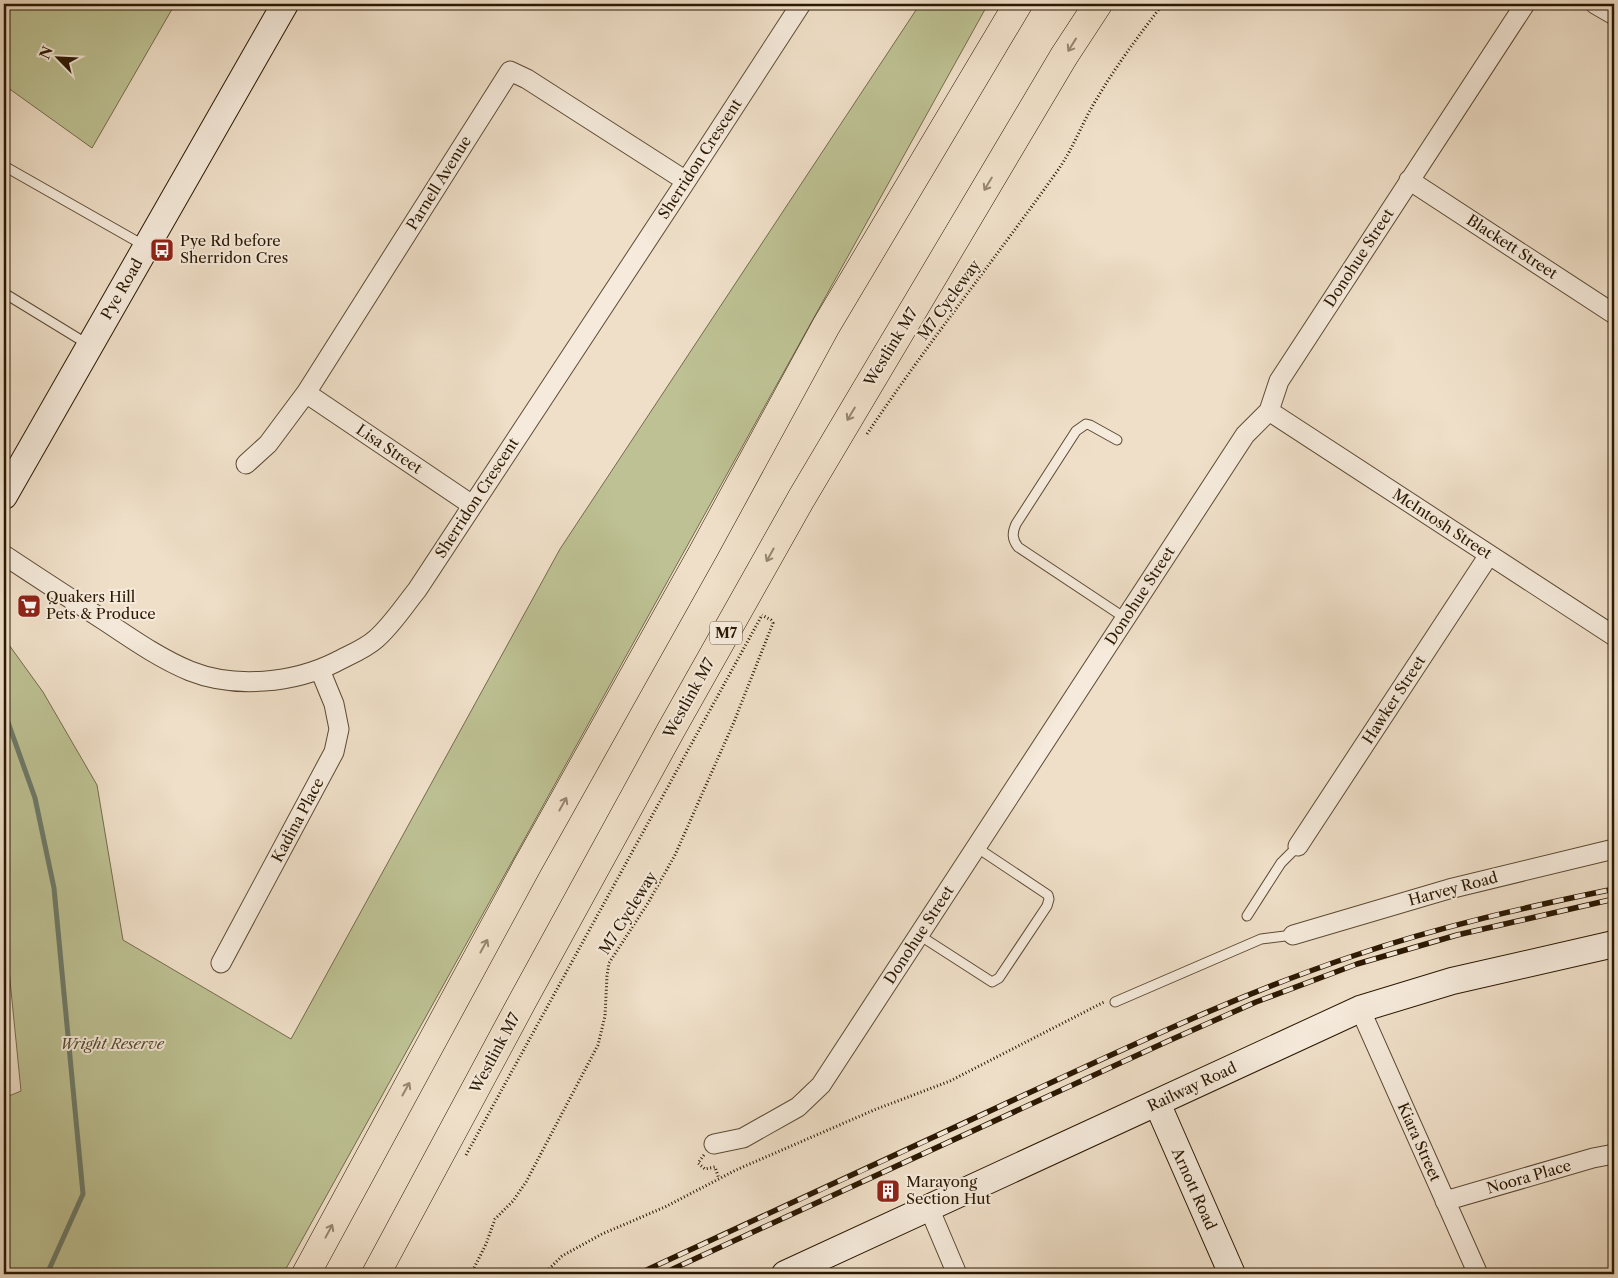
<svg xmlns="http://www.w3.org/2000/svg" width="1618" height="1278" font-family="'Libre Caslon Text',serif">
	<rect width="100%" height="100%" fill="#efdfc8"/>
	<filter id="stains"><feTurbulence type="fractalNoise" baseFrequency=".004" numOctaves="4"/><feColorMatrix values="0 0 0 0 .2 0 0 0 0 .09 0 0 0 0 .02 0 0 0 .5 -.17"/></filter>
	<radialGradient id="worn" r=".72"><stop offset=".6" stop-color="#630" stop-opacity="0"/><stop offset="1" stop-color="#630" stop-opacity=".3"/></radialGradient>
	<path fill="#bdc193" stroke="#746c4a" d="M4 4H175L92 148 4 85Z
		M920 4H988L283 1274H4V1098L21 1091 7 950 5 815 4 811V638L43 692 97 785 123 940 291 1039 560 549Z"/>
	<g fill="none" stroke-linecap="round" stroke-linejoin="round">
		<path stroke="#6e7b6a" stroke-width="5" d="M4 711 35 798 54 888 83 1194 47 1274"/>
	</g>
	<path fill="#d4998e" stroke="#2b1802" d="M893 1183 897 1193 884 1199 879 1189Z"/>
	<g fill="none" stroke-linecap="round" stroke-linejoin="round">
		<g stroke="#5c4a34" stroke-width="11">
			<path id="lane" d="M4 166 145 246
				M4 293 89 345
				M1117 440 1090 425 1086 424 1076 431 1016 524C1012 533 1012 539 1018 547L1125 618
				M1247 916 1281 863 1298 846
				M919 935 992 982 999 978 1047 906 1049 899 1048 895 976 847
				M1115 1002 1261 939 1293 935"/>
		</g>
		<g stroke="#5c4a34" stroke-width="21">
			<path id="street" d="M1595 4 1614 15
				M1409 180 1614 314
				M306 393 472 505
				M1269 411 1614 636
				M246 464 268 444 306 393 510 71 527 79 686 181
				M4 555C37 577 71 599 105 621 132 639 159 658 190 671 235 689 294 683 336 662 349 655 365 649 376 639 392 625 404 606 417 590L686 181 801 4
				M1298 846 1489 555
				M1293 935 1449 889 1614 849
				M221 963 334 752 339 729 334 704 320 670
				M1360 1009 1478 1274
				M714 1144 743 1138 798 1107 821 1085 1245 435 1269 411 1279 381 1525 4
				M1445 1201 1593 1158 1614 1154
				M929 1208 957 1274"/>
		</g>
		<g stroke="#2b1802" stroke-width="28">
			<path id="secondary" d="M4 496 285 4
				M1157 1103 1232 1274
				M785 1274 1360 1009 1452 981 1614 944"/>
		</g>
		<g stroke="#2b1802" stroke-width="29">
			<path id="highway" d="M306 1274 527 866 704 550 826 326 1018 4
				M376 1274 522 1002 671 730 801 499 1064 56 1098 4"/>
		</g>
		<path stroke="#2b1802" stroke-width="3" stroke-dasharray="1 2.5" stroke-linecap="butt" d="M867 434C927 344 995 259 1058 170 1073 149 1082 123 1096 100 1116 66 1139 35 1163 4
			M466 1155 761 617
			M704 1155 698 1163 705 1169 715 1167 719 1179
			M471 1274 486 1244 495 1219 513 1201 526 1182 598 1045 605 1016 607 976 609 963 648 903 675 855 734 722 773 623 771 620 762 615
			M544 1274 562 1256 602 1234 665 1207 736 1170 874 1110 950 1081 1104 1002"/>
		<use href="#lane" stroke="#f5eadb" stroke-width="9"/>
		<use href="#street" stroke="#f5eadb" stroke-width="19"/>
		<use href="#secondary" stroke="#f5eadb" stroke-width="26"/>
		<use href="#highway" stroke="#efdfc8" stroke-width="28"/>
		<g stroke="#2b1802" stroke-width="5.5">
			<path id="rail" d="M638 1274C766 1215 894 1156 1022 1096 1131 1046 1239 994 1353 956 1438 927 1526 907 1614 889
				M662 1274 1166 1042 1256 1002 1357 964 1457 935 1614 899"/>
		</g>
		<use href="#rail" stroke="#f5eadb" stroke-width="4" stroke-dasharray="11" stroke-linecap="butt"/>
	</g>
	<defs><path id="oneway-shaft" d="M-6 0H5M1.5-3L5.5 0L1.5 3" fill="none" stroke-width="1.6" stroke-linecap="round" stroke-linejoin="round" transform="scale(1.25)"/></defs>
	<g stroke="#97856f">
		<use href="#oneway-shaft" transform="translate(1072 45) rotate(122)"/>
		<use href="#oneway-shaft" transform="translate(988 184) rotate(121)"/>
		<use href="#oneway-shaft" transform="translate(851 414) rotate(121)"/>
		<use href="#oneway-shaft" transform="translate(770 555) rotate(119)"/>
		<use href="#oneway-shaft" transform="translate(563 804) rotate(-61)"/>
		<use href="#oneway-shaft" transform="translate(484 946) rotate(-61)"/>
		<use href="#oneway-shaft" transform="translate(406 1089) rotate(-61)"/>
		<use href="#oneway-shaft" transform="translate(329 1231) rotate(-62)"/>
	</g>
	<defs>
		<g id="bus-square" transform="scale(1.25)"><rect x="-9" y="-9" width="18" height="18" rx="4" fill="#8f2418" stroke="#f5eadb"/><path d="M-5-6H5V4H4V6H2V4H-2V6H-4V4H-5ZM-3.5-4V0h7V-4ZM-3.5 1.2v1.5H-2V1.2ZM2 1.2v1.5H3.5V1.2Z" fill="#fff"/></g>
		<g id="supermarket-square" transform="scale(1.25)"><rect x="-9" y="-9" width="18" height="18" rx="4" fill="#8f2418" stroke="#f5eadb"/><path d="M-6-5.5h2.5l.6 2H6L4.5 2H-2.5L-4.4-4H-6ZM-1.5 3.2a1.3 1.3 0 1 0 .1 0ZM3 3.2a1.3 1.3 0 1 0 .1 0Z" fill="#fff"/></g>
		<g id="building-square" transform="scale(1.25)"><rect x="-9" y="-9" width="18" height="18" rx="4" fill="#8f2418" stroke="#f5eadb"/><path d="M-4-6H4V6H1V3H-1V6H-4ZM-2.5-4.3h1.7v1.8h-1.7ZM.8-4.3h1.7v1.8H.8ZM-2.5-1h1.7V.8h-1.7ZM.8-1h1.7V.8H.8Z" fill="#fff"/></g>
	</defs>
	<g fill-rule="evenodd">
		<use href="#bus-square" x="162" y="250"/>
		<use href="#supermarket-square" x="29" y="606"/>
		<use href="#building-square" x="888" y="1191"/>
	</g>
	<g text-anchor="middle" stroke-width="4" stroke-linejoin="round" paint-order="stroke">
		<rect fill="#f5eadb" stroke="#685743" stroke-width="1" x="710" y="621.5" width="32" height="23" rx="4"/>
		<g font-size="14" font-weight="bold" fill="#2b1802">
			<text x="726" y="638">M7</text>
		</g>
		<g font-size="15" fill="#2b1802" stroke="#f5eadb">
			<text transform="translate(700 159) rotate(-57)" y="5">Sherridon Crescent</text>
			<text transform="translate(439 183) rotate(-58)" y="5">Parnell Avenue</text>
			<text transform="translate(1512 247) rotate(33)" y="5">Blackett Street</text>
			<text transform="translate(1359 258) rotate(-57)" y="5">Donohue Street</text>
			<text transform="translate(122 289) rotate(-60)" y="5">Pye Road</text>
			<text transform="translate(949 300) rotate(-54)" y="5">M7 Cycleway</text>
			<text transform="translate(891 347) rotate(-59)" y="5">Westlink M7</text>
			<text transform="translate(389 449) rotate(34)" y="5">Lisa Street</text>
			<text transform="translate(477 498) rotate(-57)" y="5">Sherridon Crescent</text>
			<text transform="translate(1442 524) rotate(33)" y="5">McIntosh Street</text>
			<text transform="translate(1140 596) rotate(-57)" y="5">Donohue Street</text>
			<text transform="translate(689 698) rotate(-61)" y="5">Westlink M7</text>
			<text transform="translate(1394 700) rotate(-57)" y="5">Hawker Street</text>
			<text transform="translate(298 820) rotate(-62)" y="5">Kadina Place</text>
			<text transform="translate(1453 889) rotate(-15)" y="5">Harvey Road</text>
			<text transform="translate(628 913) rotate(-58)" y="5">M7 Cycleway</text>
			<text transform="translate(919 935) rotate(-57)" y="5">Donohue Street</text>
			<text transform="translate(495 1053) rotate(-62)" y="5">Westlink M7</text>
			<text transform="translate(1192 1087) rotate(-25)" y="5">Railway Road</text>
			<text transform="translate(1419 1142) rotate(66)" y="5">Kiara Street</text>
			<text transform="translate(1529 1177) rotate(-16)" y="5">Noora Place</text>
			<text transform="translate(1194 1189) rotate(66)" y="5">Arnott Road</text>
		</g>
		<g font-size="15" fill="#2b1802" stroke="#f5eadb" text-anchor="start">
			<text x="180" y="246">Pye Rd before<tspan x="180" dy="17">Sherridon Cres</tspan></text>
			<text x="46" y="602">Quakers Hill<tspan x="46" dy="17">Pets &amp; Produce</tspan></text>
			<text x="906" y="1187">Marayong<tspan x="906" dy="17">Section Hut</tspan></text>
		</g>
		<g font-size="15" font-style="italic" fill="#574b2e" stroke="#f5eadb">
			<text x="112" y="1049">Wright Reserve</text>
		</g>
	</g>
	<rect width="1618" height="1278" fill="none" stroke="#efdfc8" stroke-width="20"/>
	<rect x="5" y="5" width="1608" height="1268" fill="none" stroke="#2b1802" stroke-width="2.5"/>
	<rect x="10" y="10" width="1598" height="1258" fill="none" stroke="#2b1802"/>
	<g transform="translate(58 58) rotate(294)" stroke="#f5eadb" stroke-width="4" paint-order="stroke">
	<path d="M0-4L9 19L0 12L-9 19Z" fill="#2b1802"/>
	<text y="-8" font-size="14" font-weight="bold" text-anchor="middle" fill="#2b1802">N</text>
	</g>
	<rect width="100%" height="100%" filter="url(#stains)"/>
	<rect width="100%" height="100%" fill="url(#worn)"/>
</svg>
